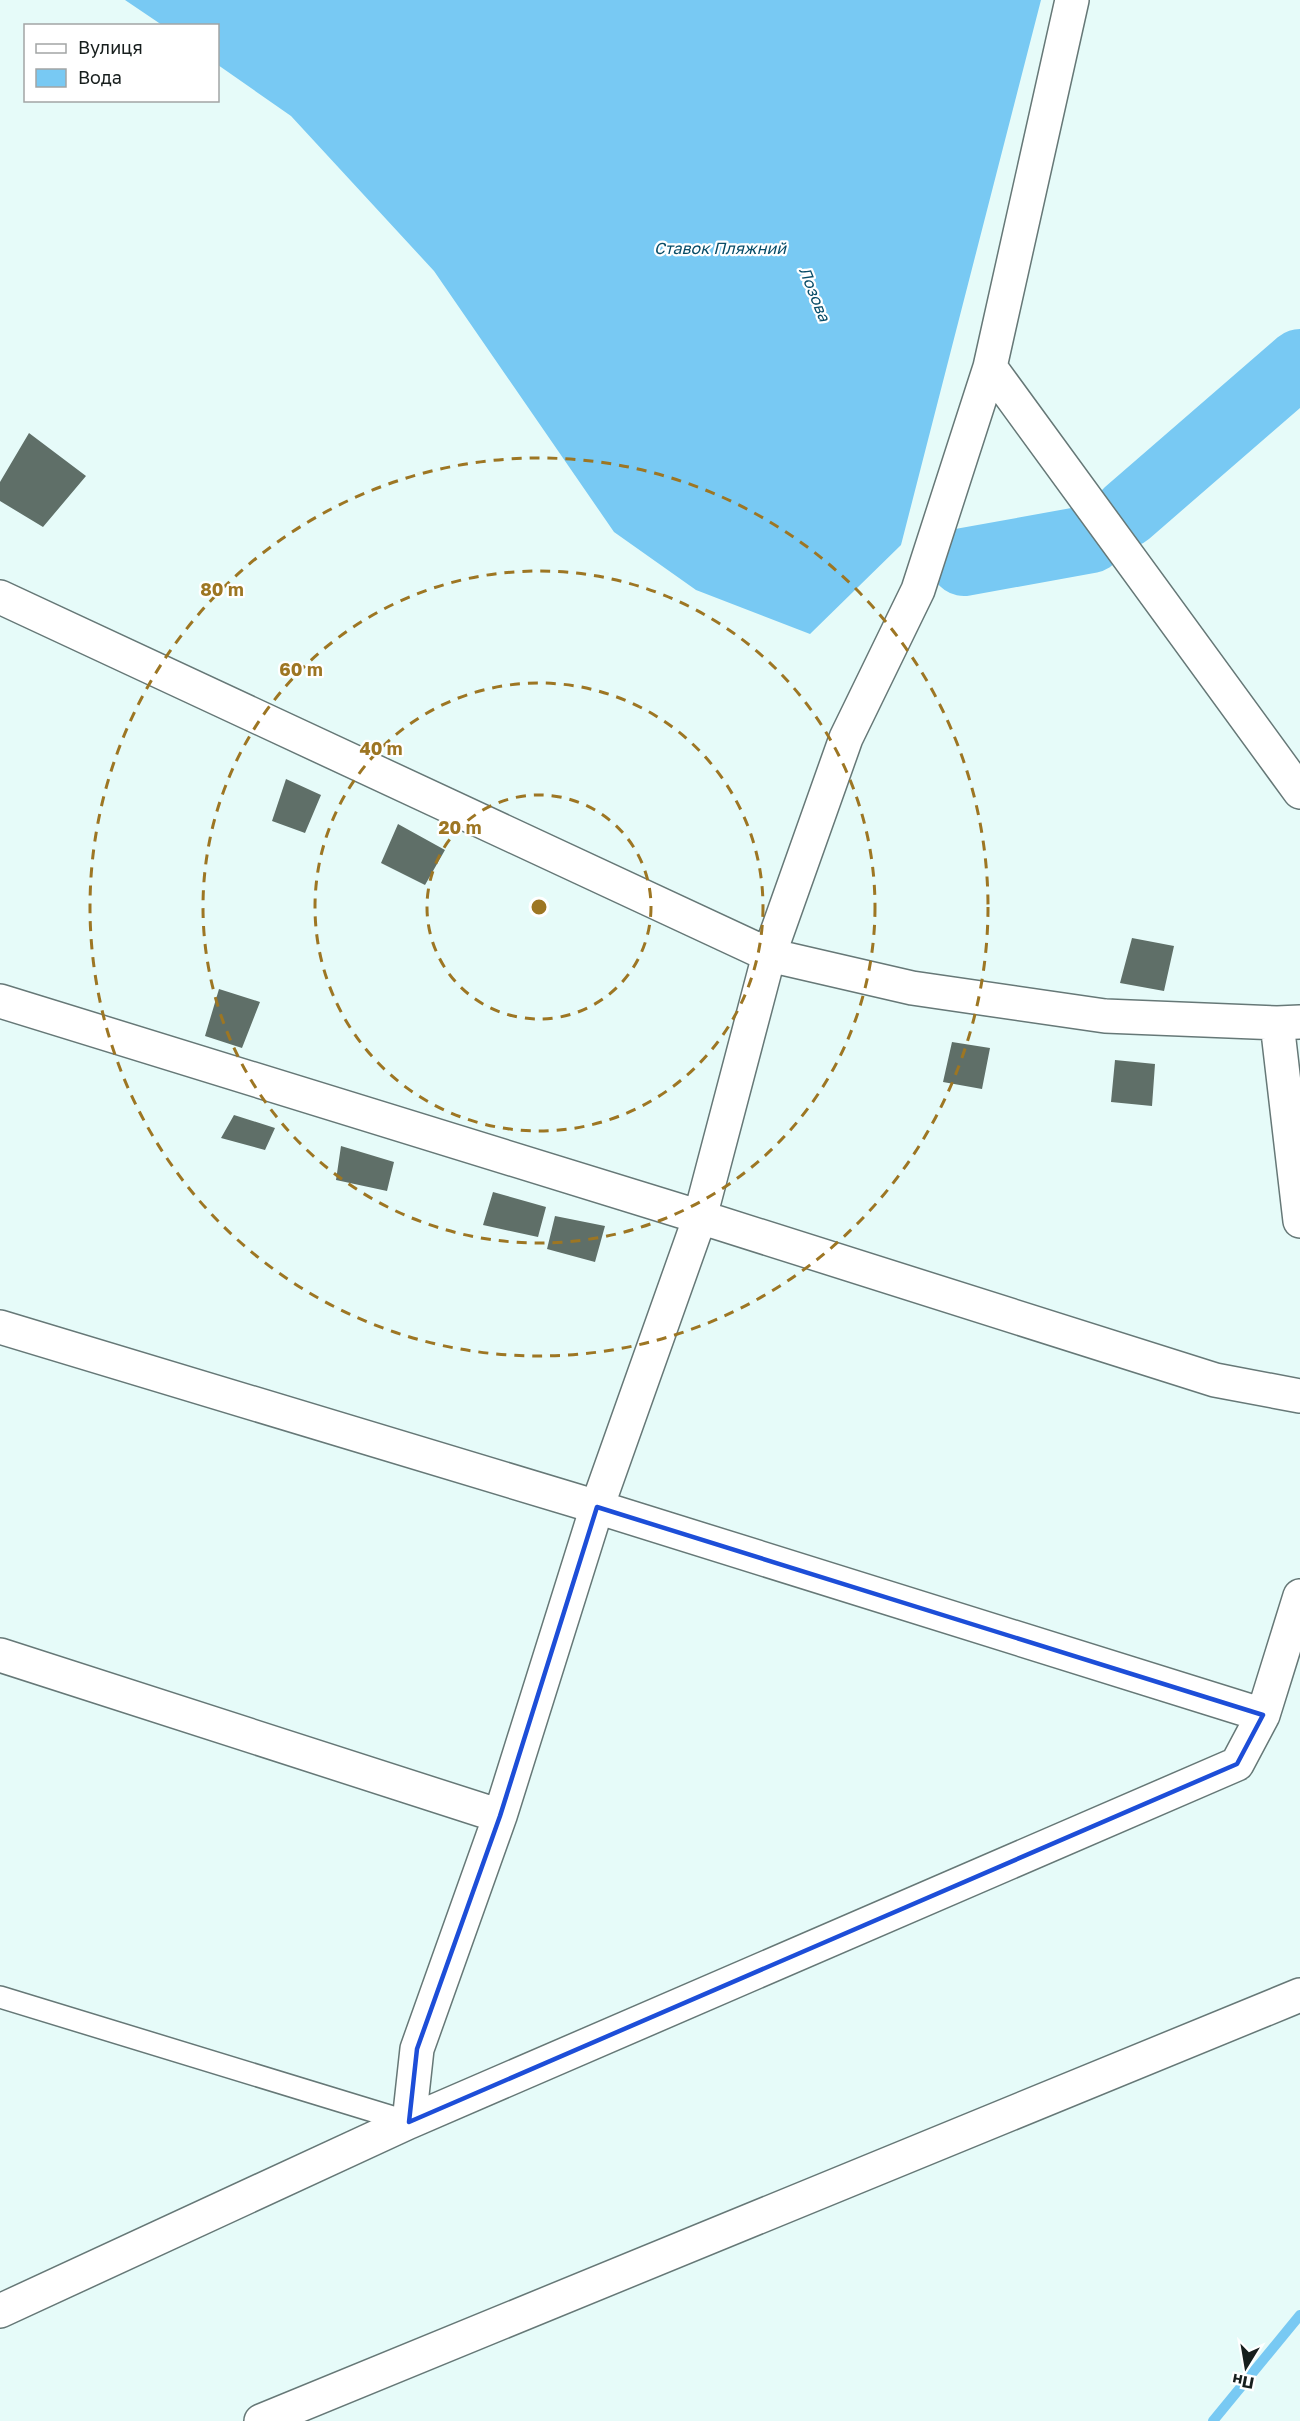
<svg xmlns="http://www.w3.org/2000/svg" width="1300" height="2421" font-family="'Golos Text',sans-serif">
	<rect width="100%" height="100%" fill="#e6fbf9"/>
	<path fill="#78c9f3" d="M125 0H1041L901 545 810 634 696 590 614 532 434 271 291 116 218 65V26L162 25Z"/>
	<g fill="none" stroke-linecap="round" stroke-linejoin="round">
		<path stroke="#78c9f3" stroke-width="10" d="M1213 2421 1300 2315"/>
		<path stroke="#78c9f3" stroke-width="68" d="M1127 513 1300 363
			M964 562 1091 539"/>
	</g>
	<path fill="#5f6f68" d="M29 433 86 476 43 527 0 501V482Z
		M286 779 321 795 305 833 272 821Z
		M398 824 445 850 425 885 381 863Z
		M1132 938 1174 946 1164 991 1120 983Z
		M219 989 260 1002 242 1048 205 1036Z
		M952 1042 990 1048 982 1089 943 1082Z
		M1115 1060 1155 1064 1152 1106 1111 1102Z
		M234 1115 275 1128 265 1150 221 1138Z
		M341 1146 394 1162 387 1191 336 1180Z
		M493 1192 546 1207 538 1237 483 1225Z
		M555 1216 605 1226 595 1262 547 1249Z"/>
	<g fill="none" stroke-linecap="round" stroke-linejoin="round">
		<g stroke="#667877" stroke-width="24">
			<path id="lane" d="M0 1997 409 2122"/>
		</g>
		<g stroke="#667877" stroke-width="36">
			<path id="street" d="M990 367 1300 792
				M0 597 769 955 912 988 1105 1016 1277 1023 1300 1022
				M0 1001 700 1217 1215 1380 1300 1396
				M1277 1023 1300 1221
				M0 1327 597 1507 1263 1715
				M0 1655 500 1816
				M409 2122 417 2049 500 1816 597 1507 700 1217 769 955 846 738 918 590 990 367 1072 0
				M0 2311 409 2122 1237 1764 1263 1715 1300 1596
				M261 2421 1300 1995"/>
		</g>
		<use href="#lane" stroke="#fff" stroke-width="21"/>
		<use href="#street" stroke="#fff" stroke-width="33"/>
	</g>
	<path fill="none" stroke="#1d4ed8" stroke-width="4.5" stroke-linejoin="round" d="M597 1507 1263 1715 1237 1764 409 2122 417 2049 500 1816Z"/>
	<g fill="none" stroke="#9d7623" stroke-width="3" stroke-dasharray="10 8">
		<circle cx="539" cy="907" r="112"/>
		<circle cx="539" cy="907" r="224"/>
		<circle cx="539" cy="907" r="336"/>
		<circle cx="539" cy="907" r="449"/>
	</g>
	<g text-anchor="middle" stroke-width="4.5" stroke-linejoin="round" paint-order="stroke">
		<g font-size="16" font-style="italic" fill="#074c68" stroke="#fff">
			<text x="720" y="254">Ставок Пляжний</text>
			<text transform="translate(815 294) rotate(68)" y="6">Лозова</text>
		</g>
	</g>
	<circle cx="539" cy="907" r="9" fill="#9d7623" stroke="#fff" stroke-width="3"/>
	<g font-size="18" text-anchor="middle" font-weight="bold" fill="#9d7623" stroke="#fff" stroke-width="4.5" stroke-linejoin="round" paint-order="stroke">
		<text x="222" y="596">80 m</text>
		<text x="301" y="676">60 m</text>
		<text x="381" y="755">40 m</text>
		<text x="460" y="834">20 m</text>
	</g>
	<rect x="24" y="24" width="195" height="78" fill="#ffffff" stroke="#a2a5a5" stroke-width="1.5"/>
	<rect x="36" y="44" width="30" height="9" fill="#ffffff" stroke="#a2a5a5" stroke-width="1.5"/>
	<text x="78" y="54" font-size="18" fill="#171e1d">Вулиця</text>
	<rect x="36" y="69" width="30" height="18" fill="#78c9f3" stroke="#a2a5a5" stroke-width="1.5"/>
	<text x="78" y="84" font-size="18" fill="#171e1d">Вода</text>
	<g transform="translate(1246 2367) rotate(191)" stroke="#ffffff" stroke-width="4.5" paint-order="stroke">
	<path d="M0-4.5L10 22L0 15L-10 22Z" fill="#171e1d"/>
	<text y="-9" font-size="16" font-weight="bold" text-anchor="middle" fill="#171e1d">Пн</text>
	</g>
</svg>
